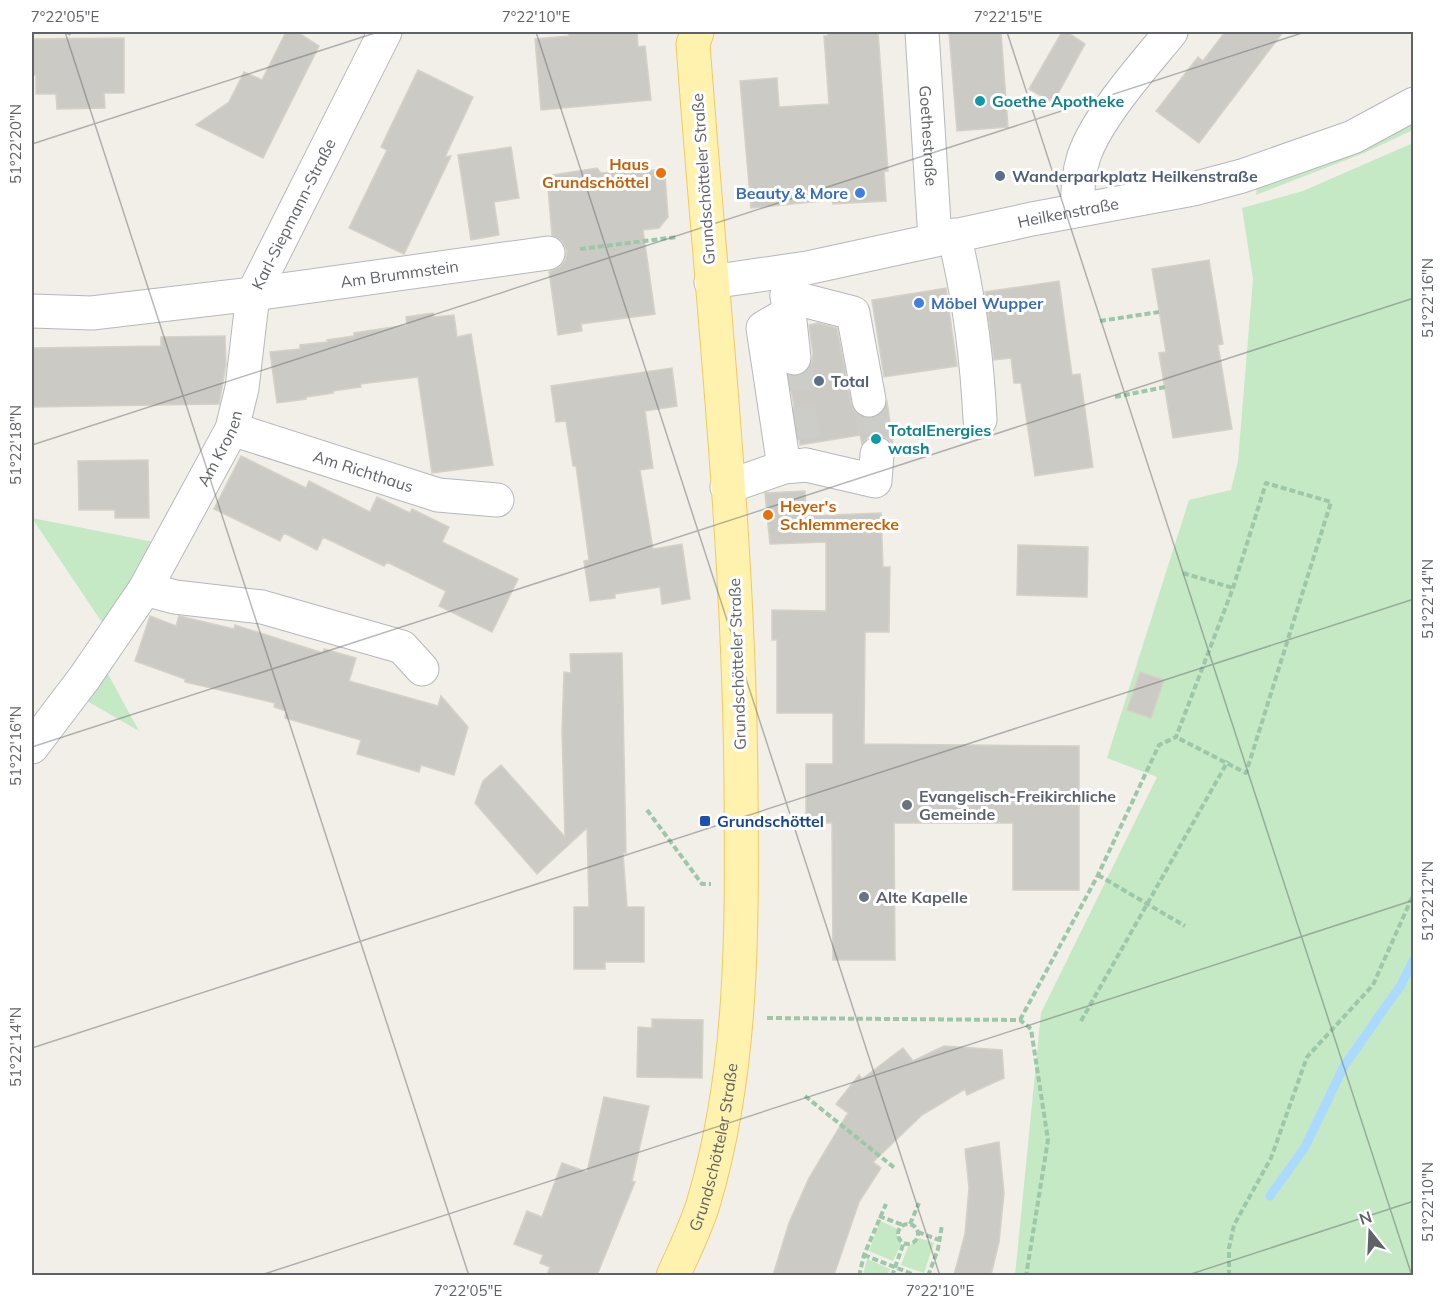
<svg xmlns="http://www.w3.org/2000/svg" width="1445" height="1307" font-family="Mulish,sans-serif">
	<rect width="100%" height="100%" fill="#f1efe8"/>
	<path fill="#c5e8c5" d="M1413 121V130L1364 153 1256 195 1257 185Z
		M1413 143V1275L1015 1276 1041 1013 1157 777 1107 758 1189 500 1231 490 1238 461 1253 279 1242 208 1303 191Z
		M32 518 164 544 107 630Z
		M103 665 139 731 80 697Z
		M880 1221 898 1229 897 1237 901 1244 893 1261 869 1251Z
		M919 1238 934 1243 924 1273 901 1265 908 1247Z
		M867 1259 890 1269 887 1275H863Z"/>
	<g fill="none" stroke-linecap="round" stroke-linejoin="round">
		<path stroke="#aadaff" stroke-width="9" d="M1270 1196 1305 1147 1344 1066 1401 985 1414 959"/>
	</g>
	<path fill="#cccac5" stroke="#d6d1c6" stroke-width="1.5" d="M286 32H297L319 46 263 158 196 125 229 102 244 72 262 80Z
		M568 32H637L638 47 645 46 651 100 541 110 535 39 569 36Z
		M827 32H878L888 171H884L886 201 833 204 832 200 751 208 740 81 777 78 779 107 829 104 824 36H828Z
		M949 32H1001L1008 127 957 131Z
		M1062 32H1067L1085 44 1053 103 1029 89Z
		M1225 32H1283L1199 143 1156 111 1198 57 1203 61Z
		M124 38V93H104L105 108 57 109 56 94H36V75H32V39Z
		M418 70 473 97 445 157 451 156 404 254 349 228 387 150 381 147Z
		M511 147 519 198 494 202 499 235 471 240 458 155Z
		M597 168 601 173 655 170 665 175 668 217 659 228 643 230 655 314 581 324 582 331 558 335 549 272 560 267 565 261 567 251 562 241 552 235 547 176Z
		M1209 260 1223 344 1218 345 1232 429 1173 438 1159 353 1166 352 1152 269Z
		M1059 281 1072 375 1080 374 1093 467 1035 476 1021 383H1014L1011 358 994 360 985 292Z
		M946 288 957 366 884 377 872 300Z
		M433 313 434 317 454 315 457 337 471 334 493 465 432 473 418 377 360 384 361 387 333 391V393L306 397V399L277 403 270 352 300 349V345L327 342V340L354 336V333L407 325 406 317Z
		M818 323 837 328 851 403 855 413 863 418H873L882 414 887 402 893 444 887 438 878 435 868 437 862 444 860 435 800 445 789 376 805 373 811 366 813 354 809 325Z
		M225 336 226 365 219 404 32 407V348L161 346V337Z
		M672 368 677 406 645 411 653 468 640 470 653 549 682 544 690 599 662 604 660 587 615 594V598L590 601 584 561 589 560 576 466H573L566 421 556 422 551 386Z
		M241 456 306 488 309 481 370 512 377 497 410 513 412 509 449 527 442 542 518 579 492 632 439 606 446 591 387 562 384 566 323 537 317 550 284 533 280 541 214 509Z
		M148 460 149 518H115V510H79L78 461Z
		M805 491 806 516 881 513 883 567H890L889 632H865L864 744 1079 746V890H1013V823H894L895 960H833L832 823H806V764H833V713H777V640H772V610L826 611V542L770 544 765 493Z
		M1018 545 1088 547 1087 597 1017 595Z
		M150 616 176 626 179 616 234 629 235 625 323 653 324 649 356 658 349 681 438 706 441 696 468 727 454 775 421 765 419 772 357 754 361 740 285 718 286 711 274 707 275 703 185 682V679L135 661Z
		M622 653 626 853H623L627 907H644V962H605V969H574V907H589L587 828 537 874 475 803 483 781 501 765 565 837 562 731 564 672 571 673 570 654Z
		M1140 672 1164 680 1151 718 1127 710Z
		M652 1019 703 1020 702 1078 637 1077 638 1027 652 1028Z
		M944 1046 1002 1050 1004 1078 967 1095 965 1089 922 1115 873 1162 881 1168 859 1202 834 1275H773L789 1223 809 1178 848 1113 836 1104 859 1075 862 1079 903 1048 913 1061Z
		M604 1097 649 1106 632 1181 635 1182 597 1275H547L550 1267 540 1263 543 1255 514 1244 527 1211 542 1217 562 1163 587 1172Z
		M999 1142 1004 1193 999 1242 991 1275H954L965 1234 969 1188 965 1149Z"/>
	<g fill="none" stroke-linecap="round" stroke-linejoin="round">
		<path stroke="#ccccc8" stroke-width="33" stroke-dasharray="33 16" stroke-linecap="butt" d="M794 358 804 445
			M869 400 877 454"/>
		<g stroke="#b5b8bc" stroke-width="35">
			<g id="minor">
				<path id="s1" d="M922 32 935 239"/>
				<path d="M1078 210C1077 191 1078 174 1084 156 1098 116 1144 65 1171 32"/>
				<path d="M954 235C969 296 977 356 980 420"/>
				<path id="s2" d="M711 282 807 268 1032 219 1193 189 1242 176 1353 137 1414 104"/>
				<path d="M787 294 794 358"/>
				<path d="M787 296 853 313 869 400"/>
				<path id="s3" d="M32 311 92 313 253 294 548 253"/>
				<path id="s4" d="M232 429 438 495 497 500"/>
				<path d="M806 465 875 481 877 454"/>
				<path d="M784 467 763 328 789 313"/>
				<path d="M727 487 784 467 806 465"/>
				<path d="M145 589 175 597 262 607 402 647 422 669"/>
				<path id="s5" d="M32 747 85 677 145 589 232 429 242 388 253 294 385 32"/>
			</g>
		</g>
		<g stroke="#f2c960" stroke-width="35">
			<g id="major">
				<path id="s6" d="M673 1276C684 1251 697 1226 704 1201 744 1066 742 924 741 785 739 538 711 290 693 44L697 32"/>
			</g>
		</g>
		<path stroke="#9cc7a9" stroke-width="4" stroke-dasharray="6 3" stroke-linecap="butt" d="M67 32 71 34
			M580 249 677 237
			M1100 321 1159 312
			M1115 397 1165 387
			M1183 573 1233 588
			M647 810 702 884H711
			M1098 875 1185 926
			M767 1018 1020 1020 1031 1029 1048 1140 1026 1276
			M1020 1020 1098 875 1159 745 1176 737 1233 588 1266 483 1331 502 1246 773 1176 737
			M1081 1021 1228 761
			M805 1096 896 1169
			M879 1216 903 1225
			M910 1224 919 1203
			M898 1234a10 10 0 1 1 20 0a10 10 0 1 1-20 0Z
			M918 1232 939 1240
			M864 1255 917 1276
			M859 1276 864 1255 886 1204
			M892 1276 904 1242
			M928 1276 938 1249 942 1225
			M1229 1276V1248L1234 1225 1271 1158 1307 1057 1373 985 1414 893"/>
		<use href="#minor" stroke="#fff" stroke-width="33"/>
		<use href="#major" stroke="#fff2af" stroke-width="33"/>
	</g>
	<path fill="none" stroke="#5f6368" stroke-width="1.5" stroke-opacity="0.45" d="M65 32 469 1276M536 32 940 1276M1007 32 1412 1276M32 144 378 32M32 445 1305 32M32 747 1414 298M32 1048 1414 599M258 1276 1414 900M1185 1276 1414 1201"/>
	<g fill="#0f9aa8" stroke="#fff" stroke-width="2">
		<circle cx="980" cy="101" r="6"/>
		<circle cx="876" cy="439" r="6"/>
	</g>
	<g fill="#e8710a" stroke="#fff" stroke-width="2">
		<circle cx="661" cy="173" r="6"/>
		<circle cx="768" cy="515" r="6"/>
	</g>
	<g fill="#5c6f8a" stroke="#fff" stroke-width="2">
		<circle cx="1000" cy="176" r="6"/>
		<circle cx="819" cy="381" r="6"/>
	</g>
	<g fill="#3f7fe0" stroke="#fff" stroke-width="2">
		<circle cx="860" cy="193" r="6"/>
		<circle cx="919" cy="303" r="6"/>
	</g>
	<g fill="#6b7280" stroke="#fff" stroke-width="2">
		<circle cx="907" cy="805" r="6"/>
		<circle cx="864" cy="897" r="6"/>
	</g>
	<rect fill="#1a4fb4" stroke="#fff" stroke-width="2" x="699" y="815" width="12" height="12" rx="3"/>
	<g text-anchor="middle" stroke-width="6" stroke-linejoin="round" paint-order="stroke">
		<g font-size="16" font-weight="bold" fill="#0d838f" stroke="#fff" text-anchor="start">
			<text x="992" y="107">Goethe Apotheke</text>
			<text x="888" y="436">TotalEnergies<tspan x="888" dy="18">wash</tspan></text>
		</g>
		<g font-size="16" fill="#5f6368" stroke="#fff">
			<text dy="6" stroke="none"><textPath href="#s1" startOffset="104">Goethestraße</textPath></text>
			<text transform="translate(703 179) rotate(-94)" y="6">Grundschötteler Straße</text>
			<text dy="6" stroke="none"><textPath href="#s5" startOffset="603">Karl-Siepmann-Straße</textPath></text>
			<text dy="6" stroke="none"><textPath href="#s2" startOffset="364">Heilkenstraße</textPath></text>
			<text dy="6" stroke="none"><textPath href="#s3" startOffset="370">Am Brummstein</textPath></text>
			<text dy="6" stroke="none"><textPath href="#s5" startOffset="354">Am Kronen</textPath></text>
			<text dy="6" stroke="none"><textPath href="#s4" startOffset="138">Am Richthaus</textPath></text>
			<text transform="translate(737 664) rotate(-92)" y="6">Grundschötteler Straße</text>
			<text dy="6" stroke="none"><textPath href="#s6" startOffset="136">Grundschötteler Straße</textPath></text>
		</g>
		<g font-size="16" font-weight="bold" fill="#c56008" stroke="#fff" text-anchor="end">
			<text x="649" y="170">Haus<tspan x="649" dy="18">Grundschöttel</tspan></text>
			<text x="780" y="512" text-anchor="start">Heyer's<tspan x="780" dy="18">Schlemmerecke</tspan></text>
		</g>
		<g font-size="16" font-weight="bold" fill="#4e5e75" stroke="#fff" text-anchor="start">
			<text x="1012" y="182">Wanderparkplatz Heilkenstraße</text>
			<text x="831" y="387">Total</text>
		</g>
		<g font-size="16" font-weight="bold" fill="#366cbe" stroke="#fff" text-anchor="end">
			<text x="848" y="199">Beauty &amp; More</text>
			<text x="931" y="309" text-anchor="start">Möbel Wupper</text>
		</g>
		<g font-size="16" font-weight="bold" fill="#5b616d" stroke="#fff" text-anchor="start">
			<text x="919" y="802">Evangelisch-Freikirchliche<tspan x="919" dy="18">Gemeinde</tspan></text>
			<text x="876" y="903">Alte Kapelle</text>
		</g>
		<g font-size="16" font-weight="bold" fill="#164399" stroke="#fff" text-anchor="start">
			<text x="717" y="827">Grundschöttel</text>
		</g>
	</g>
	<rect width="1445" height="1307" fill="none" stroke="#ffffff" stroke-width="66"/>
	<g transform="translate(1370 1232) rotate(342)" stroke="#ffffff" stroke-width="4.5" paint-order="stroke">
	<path d="M0-4.5L10 22L0 15L-10 22Z" fill="#5f6368"/>
	<text y="-9" font-size="16" font-weight="bold" text-anchor="middle" fill="#5f6368">N</text>
	</g>
	<rect x="33" y="33" width="1379" height="1241" fill="none" stroke="#5f6368" stroke-width="2"/>
	<g font-size="15" text-anchor="middle" fill="#5f6368">
		<text x="65" y="22">7°22'05"E</text>
		<text x="536" y="22">7°22'10"E</text>
		<text x="1008" y="22">7°22'15"E</text>
		<text transform="translate(16 144) rotate(-90)" y="5">51°22'20"N</text>
		<text transform="translate(1428 298) rotate(-90)" y="5">51°22'16"N</text>
		<text transform="translate(16 445) rotate(-90)" y="5">51°22'18"N</text>
		<text transform="translate(1428 599) rotate(-90)" y="5">51°22'14"N</text>
		<text transform="translate(16 746) rotate(-90)" y="5">51°22'16"N</text>
		<text transform="translate(1428 901) rotate(-90)" y="5">51°22'12"N</text>
		<text transform="translate(16 1047) rotate(-90)" y="5">51°22'14"N</text>
		<text transform="translate(1428 1202) rotate(-90)" y="5">51°22'10"N</text>
		<text x="468" y="1296">7°22'05"E</text>
		<text x="940" y="1296">7°22'10"E</text>
	</g>
</svg>
